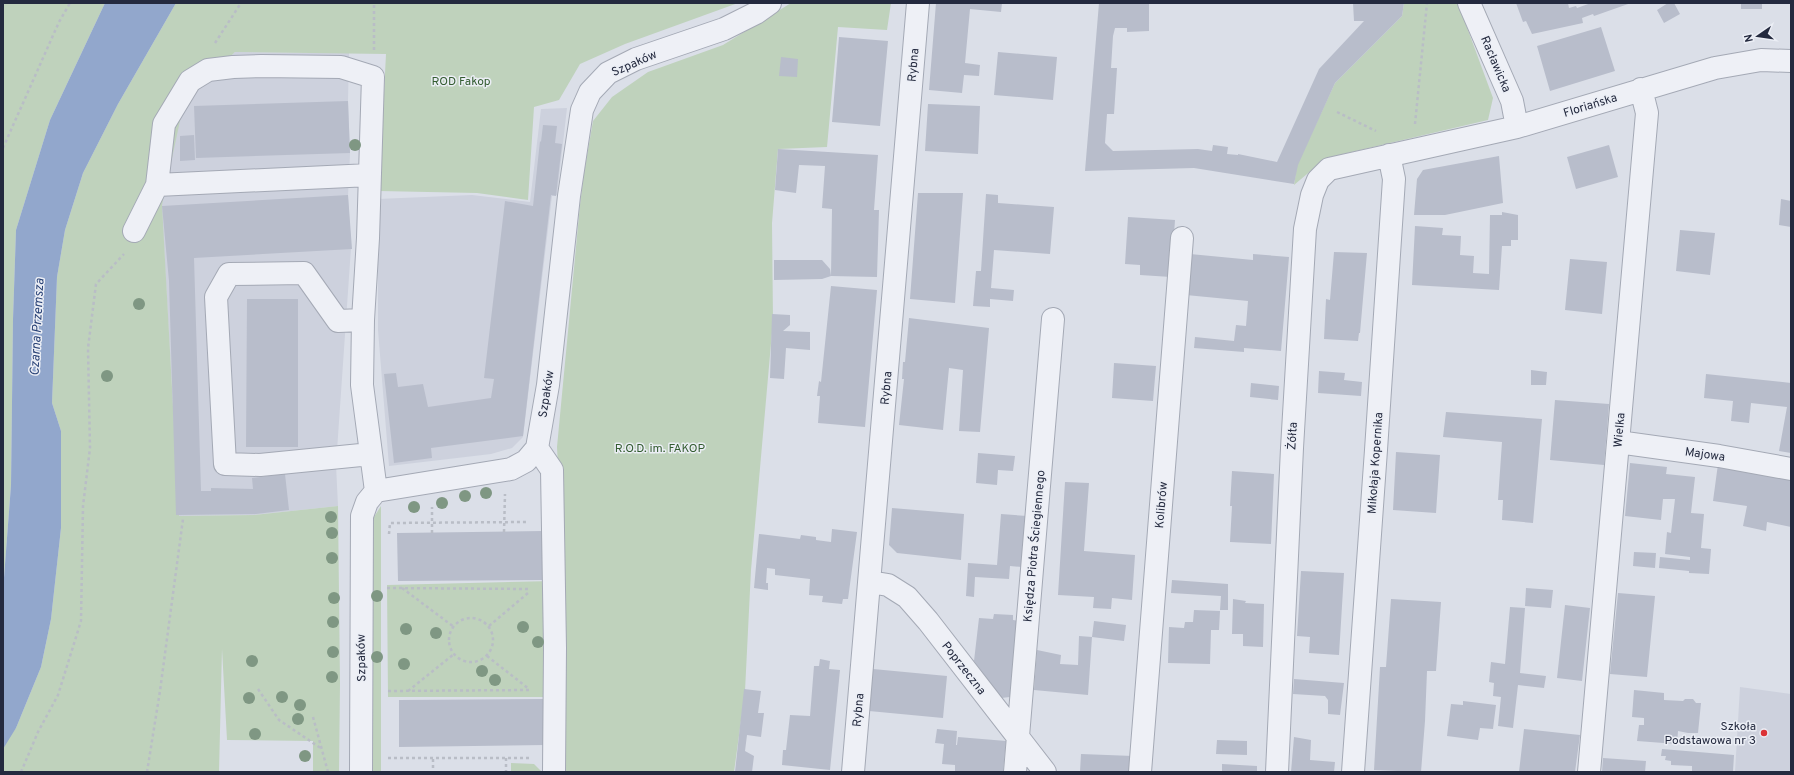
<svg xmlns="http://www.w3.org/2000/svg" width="1794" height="775" font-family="Overpass,sans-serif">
	<rect width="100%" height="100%" fill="#dbdfe8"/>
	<path fill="#cdd1dd" d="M235 52 349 53 348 101 350 154 348 196 351 248 336 465 338 506 254 515 179 516 164 247 154 128Z
		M567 108 557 195 552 196 523 437 512 448 491 454 389 466 378 330V199L472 195 530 202 541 109Z
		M1740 687 1791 694V772H1735Z"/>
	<path fill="#bfd2bc" d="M3 3H105L50 120 16 230 13 319 11 485 3 591Z
		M176 3H738L625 44 580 64 559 100 534 107 528 200 477 193 379 191 386 54 235 52 184 102 162 205 179 516 254 515 338 506 340 683 339 772H313V741L227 740 222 649 219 772H3V745L16 728 41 667 51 619 61 528V431L52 403 57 277 65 230 83 173 118 104Z
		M791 3H891L887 30 838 27 827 147 778 149 772 223 773 321 751 570 745 691 734 772H561L563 562 557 447 580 205 584 173 593 121 612 97 648 72 723 45Z
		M1404 3H1458L1493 98 1488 120 1326 158 1294 185 1297 165 1335 83 1402 16Z
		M381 506V772H373L371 770 372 520Z
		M553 581 555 697H388L387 585Z
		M511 763 534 764 542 772H511Z"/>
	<path fill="#92a7cc" d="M105 3H176L118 104 83 173 65 230 57 277 52 403 61 431V528L51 619 41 667 16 728 3 749V591L11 485 13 319 16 230 50 120Z"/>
	<path fill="#b8bdcb" d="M936 3H1002L1001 12 970 9 965 63 980 65 979 76 964 75 962 93 929 90Z
		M1099 3H1149V31L1127 32V28H1115L1113 36 1111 68H1117L1114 114H1107L1105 143 1113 151 1198 149 1212 151 1213 145 1228 147 1227 154 1238 155V154L1277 162 1319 69 1364 21H1354L1353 3H1404L1402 16 1335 83 1298 165 1294 184 1194 168 1085 171Z
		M1516 3H1568L1569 8 1576 6 1577 8 1591 3H1631L1594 16 1593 14 1582 18 1583 23 1532 34 1526 21 1523 22Z
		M1668 3H1674L1680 14 1664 23 1657 10Z
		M1741 3H1762V9H1741Z
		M1601 27 1615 71 1550 91 1537 46Z
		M839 37 888 41 880 126 832 122Z
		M998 52 1057 57 1053 100 994 95Z
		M781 57 798 59 797 77 779 76Z
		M348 101 350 153 196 158 194 106Z
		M928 104 980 106 978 154 925 151Z
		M543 125 557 126 555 143 562 144 556 196 551 195 523 436 431 448 432 458 394 463 384 374 396 373 398 387 423 384 428 407 491 398 494 379 484 378 505 201 533 206 540 141 541 142Z
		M194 135 195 160 180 161V136Z
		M1609 145 1618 177 1576 189 1567 157Z
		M778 149 878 155 874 210H879L877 277 831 276 822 279 774 280V260H822L830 269 831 276 832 209 822 208 825 166 799 165 796 193 775 190Z
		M1499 156 1503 203 1445 215H1414L1417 179 1423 170Z
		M918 193H963L955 303 910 299Z
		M986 194 998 195V203L1054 207 1050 254 994 250 991 288 1014 290 1013 301 990 299V307L973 306 976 271H981Z
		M348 195 352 249 194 258 201 491H211V488L253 489 252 478 285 474 289 510 256 514 176 515 169 281 162 206Z
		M1781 199 1791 201V227L1779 225Z
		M1502 212 1518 215V240H1511V246H1502L1499 290 1412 285 1415 226 1443 228 1442 235 1461 236 1460 255 1474 256 1473 273 1489 274 1490 215H1502Z
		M1128 217 1175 220 1171 277 1140 275V265L1125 264Z
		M1680 230 1715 233 1710 275 1676 271Z
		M1334 252 1367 253 1360 333H1359L1358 341 1324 339 1326 299 1330 300Z
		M1190 254 1253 260V254L1289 257 1281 351 1244 348V352L1194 348 1195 337 1234 341 1236 325 1246 326 1248 301 1186 295Z
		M1570 259 1607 262 1602 314 1565 310Z
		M831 286 877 290 865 427 818 423 820 396H817L819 381 821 382Z
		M247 299H298V447H246Z
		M772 314 790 315V325L783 331 810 332V350L786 348 784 379 770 378Z
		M909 318 989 328 980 432 959 431 963 370 949 368 943 430 899 425 904 379H902L903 362H905Z
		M1114 363 1156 366 1153 401 1112 398Z
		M1531 370 1547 372 1546 385H1531Z
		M1319 371 1345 373 1344 380 1362 382 1361 396 1318 393Z
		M1706 374 1791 383V453L1779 451 1787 407 1751 403 1749 423 1731 421 1733 401 1704 398Z
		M1251 383 1279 386 1278 400 1250 397Z
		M1555 400 1609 404 1604 465 1550 460Z
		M1446 412 1542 419 1533 523 1502 520 1503 500H1498L1502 442 1443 437Z
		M1396 452 1440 455 1436 513 1393 510Z
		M978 453 1015 456 1013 471 998 470 997 485 976 483Z
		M1630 463 1667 467 1666 474 1695 477 1691 513 1704 514 1701 548 1711 549 1709 574 1689 573V571L1659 568 1660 557 1690 560V557L1665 554 1667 532 1671 533 1675 499H1663L1661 520 1625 516Z
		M1718 464 1791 479V527L1767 522 1766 531 1743 526 1747 506 1713 501Z
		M1232 471 1274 474 1271 544 1230 542 1232 506H1230Z
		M1065 482 1089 483 1084 551 1135 555 1132 600 1112 598 1111 609 1093 608 1094 597 1058 595Z
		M892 508 964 514 961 560 897 553 889 545Z
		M1001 514 1027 516 1022 567 1010 566 1009 579 975 577 974 597 966 596 968 563 997 565Z
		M832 529 857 532 848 599H843L842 604 822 602 823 596 809 595 810 579 775 575V569L767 568 766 583H768V590L754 588 759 534 800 539 801 535 816 537V540L831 542Z
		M543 531 544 580 398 581 397 533Z
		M1634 552 1656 553 1655 568 1633 566Z
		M1301 571 1344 573 1339 655 1309 653 1310 637 1297 636Z
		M1172 580 1228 584V610H1220L1221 596 1171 593Z
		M1526 588 1553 590 1551 608 1525 606Z
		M1618 593 1655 596 1647 677 1610 674Z
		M1233 599 1246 601 1245 603 1264 604 1263 647 1243 646V634H1232Z
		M1391 599 1441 602 1436 671H1427L1425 721 1421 772 1374 770 1380 667H1386Z
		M1565 605 1590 608 1582 681 1557 678Z
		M1510 607 1525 608 1520 673 1546 676 1544 688 1518 685 1513 728 1498 726 1501 697 1493 696 1494 683 1489 682 1491 662 1505 664Z
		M1194 610 1220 611 1219 630H1211L1210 664 1168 663 1169 627 1184 628 1185 622H1193Z
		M994 614 1013 615V620L1021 621 1010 697 1001 698 974 661 979 618 993 619Z
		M1094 621 1126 625 1124 641 1092 637Z
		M1079 636 1092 637 1088 695 1034 690 1037 650 1061 655 1060 664 1078 665Z
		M820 659 830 661 829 669 840 670 830 770 782 765 783 750H786L790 715 810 716 814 666H819Z
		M873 669 947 676 943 718 869 711Z
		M1294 679 1344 683 1340 715 1328 714V700L1325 696 1293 694Z
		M744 689 761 691 758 713H764L761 737 747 735 745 751 754 756 752 772H735Z
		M1634 690 1664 693V700L1683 701 1685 699H1693L1696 703H1701L1698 733H1688L1678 731 1677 744 1637 741 1639 725H1644V718L1632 717Z
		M545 699V745L399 747V700Z
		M1463 701 1496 705 1493 729 1480 728 1478 740 1447 736 1451 704 1463 705Z
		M937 729 957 731 956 745H957L958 737 1006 741 1003 772H955V765L942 764 944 744 935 743Z
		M1524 729 1580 735 1575 772H1519Z
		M1294 737 1311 740 1310 760 1335 762 1334 772H1291Z
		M1217 740 1247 741V755L1216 754Z
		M1662 749 1734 755 1733 772H1692V766L1671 765V761L1665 760 1666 756H1661Z
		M1081 754 1133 756 1132 772H1080Z
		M1603 758 1646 761 1645 772H1602Z
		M1222 764 1257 766V772H1222Z"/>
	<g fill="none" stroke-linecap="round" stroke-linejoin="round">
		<g stroke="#a4a9b5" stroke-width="24">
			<path id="minor" d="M1469 3 1512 101 1517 127
				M157 185 164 124 190 81 208 70 233 67 261 66 341 67 373 77 368 238 363 320 362 385 376 491
				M134 231 157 185 370 175
				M363 320 338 321 304 273 229 274 216 297 225 464 260 465 371 454
				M1618 442 1719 456 1791 469
				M537 448 552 470 555 648 554 772
				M870 582 888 585 907 597 928 621 1045 772
				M361 772 362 516 367 502 376 491 511 469 526 461 537 448 548 385 569 196 582 110 590 92 608 73 636 59 724 29 756 13 770 3
				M853 772 918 3
				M1015 772 1053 319
				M1140 772 1182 238
				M1277 772 1292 448 1305 229 1312 195 1318 180 1329 169 1517 127 1715 68 1761 60 1791 61
				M1353 772 1376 450 1394 179 1389 155
				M1589 772 1647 113 1641 89"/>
		</g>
		<path stroke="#b9bdc6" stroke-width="2.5" stroke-dasharray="3 3" stroke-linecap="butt" d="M215 43 241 3
			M374 50V3
			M1337 112 1376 131
			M1415 124 1427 3
			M3 148 59 22 70 3
			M504 532 505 494
			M432 533V507
			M389 534 390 523 528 522
			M387 588 529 589
			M402 588 454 627
			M449 640a22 22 0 1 1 44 0a22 22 0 1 1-44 0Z
			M489 626 528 593
			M487 656 529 689
			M258 689 279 720 322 749
			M388 691 530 690
			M408 691 454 654
			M313 717 328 772
			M388 758H530
			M506 758V772
			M433 759V772
			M21 772 38 732 58 695 81 621 83 506 90 448 88 348 96 284 124 254
			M147 772 160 691 183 519"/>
		<use href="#minor" stroke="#eef0f6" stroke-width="22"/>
	</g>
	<g fill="#7f9783">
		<circle cx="355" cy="145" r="6"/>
		<circle cx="139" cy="304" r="6"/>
		<circle cx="107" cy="376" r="6"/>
		<circle cx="486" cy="493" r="6"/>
		<circle cx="465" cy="496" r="6"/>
		<circle cx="442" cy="503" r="6"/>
		<circle cx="414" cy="507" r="6"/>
		<circle cx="331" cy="517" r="6"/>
		<circle cx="332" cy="533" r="6"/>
		<circle cx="332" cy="558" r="6"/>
		<circle cx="377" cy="596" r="6"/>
		<circle cx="334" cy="598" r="6"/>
		<circle cx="333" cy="622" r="6"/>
		<circle cx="523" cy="627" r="6"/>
		<circle cx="406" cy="629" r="6"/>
		<circle cx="436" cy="633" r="6"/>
		<circle cx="538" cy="642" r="6"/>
		<circle cx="333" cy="652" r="6"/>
		<circle cx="377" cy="657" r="6"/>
		<circle cx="252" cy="661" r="6"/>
		<circle cx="404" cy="664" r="6"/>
		<circle cx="482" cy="671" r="6"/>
		<circle cx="332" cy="677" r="6"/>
		<circle cx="495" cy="680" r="6"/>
		<circle cx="282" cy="697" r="6"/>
		<circle cx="249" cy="698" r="6"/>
		<circle cx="300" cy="705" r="6"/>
		<circle cx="298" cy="719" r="6"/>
		<circle cx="255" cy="734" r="6"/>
		<circle cx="305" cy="756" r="6"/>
	</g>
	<circle fill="#db3236" stroke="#ebeef5" stroke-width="1.5" cx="1764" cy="733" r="4"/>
	<g text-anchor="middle" stroke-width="3" stroke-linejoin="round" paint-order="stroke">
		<g font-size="12" fill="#242a3f" stroke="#ebeef5">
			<text transform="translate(634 63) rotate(-24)" y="4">Szpaków</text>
			<text transform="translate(1496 64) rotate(67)" y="4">Racławicka</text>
			<text transform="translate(913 65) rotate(-85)" y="4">Rybna</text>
			<text transform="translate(1590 105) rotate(-17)" y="4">Floriańska</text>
			<text transform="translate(886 388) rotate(-85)" y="4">Rybna</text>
			<text transform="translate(546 394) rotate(-81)" y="4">Szpaków</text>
			<text transform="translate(1619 430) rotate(-85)" y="4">Wielka</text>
			<text transform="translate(1292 436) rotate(-87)" y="4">Żółta</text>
			<text transform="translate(1705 454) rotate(8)" y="4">Majowa</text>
			<text transform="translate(1375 463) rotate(-86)" y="4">Mikołaja Kopernika</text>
			<text transform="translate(1161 505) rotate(-85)" y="4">Kolibrów</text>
			<text transform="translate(1034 546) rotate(-85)" y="4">Księdza Piotra Ściegiennego</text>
			<text transform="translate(361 658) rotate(-91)" y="4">Szpaków</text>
			<text transform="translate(964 668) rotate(52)" y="4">Poprzeczna</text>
			<text transform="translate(858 710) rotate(-85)" y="4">Rybna</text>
		</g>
		<g font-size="12" fill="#335c30" stroke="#ebeef5">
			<text x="461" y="85">ROD Fakop</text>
			<text x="660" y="452">R.O.D. im. FAKOP</text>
		</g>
		<g font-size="12" fill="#242a3f" stroke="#ebeef5" text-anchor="end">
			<text x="1756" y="730">Szkoła<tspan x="1756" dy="14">Podstawowa nr 3</tspan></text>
		</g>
		<g font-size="13" font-style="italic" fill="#2a4377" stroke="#ebeef5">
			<text transform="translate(36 327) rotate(-87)" y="5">Czarna Przemsza</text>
		</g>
	</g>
	<rect width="1794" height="775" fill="none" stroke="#242a3f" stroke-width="8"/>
	<g transform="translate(1758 36) rotate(257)" stroke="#ebeef5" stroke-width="3" paint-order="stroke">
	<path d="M0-3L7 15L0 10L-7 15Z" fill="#242a3f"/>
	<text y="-6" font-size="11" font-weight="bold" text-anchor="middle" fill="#242a3f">N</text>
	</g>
</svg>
